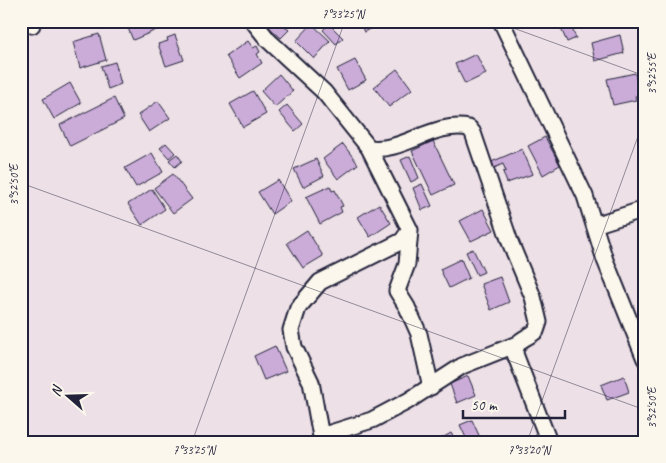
<svg xmlns="http://www.w3.org/2000/svg" width="666" height="463" font-family="Caveat,sans-serif">
	<rect width="100%" height="100%" fill="#ede0e6"/>
	<filter id="ink" filterUnits="userSpaceOnUse"><feTurbulence type="fractalNoise" baseFrequency=".02" numOctaves="2"/><feDisplacementMap in="SourceGraphic" scale="10" xChannelSelector="R" yChannelSelector="G"/><feConvolveMatrix kernelMatrix="1 2 1 2 8 2 1 2 1" color-interpolation-filters="sRGB"/></filter>
	<g filter="url(#ink)">
		<path fill="#cbacd9" stroke="#22223b" d="M125 21H169L170 24 133 40Z
			M274 21H279L289 30 281 38 269 27Z
			M359 21H384L364 32Z
			M569 21 576 38 567 42 558 22Z
			M312 24 330 41 314 59 296 41Z
			M329 24 343 38 336 44 323 30Z
			M99 34 106 60 80 68 73 42Z
			M175 35 184 60 166 66 158 44 168 41 167 38Z
			M620 35 624 53 595 61 591 43Z
			M248 41 253 48 257 46 260 52 257 54 262 63 240 78 226 56Z
			M476 54 486 74 465 84 455 64Z
			M355 60 366 80 348 90 337 69Z
			M115 62 121 84 108 89 101 66Z
			M397 69 412 89 389 107 374 87Z
			M635 73 637 84 643 83 645 94 635 96 636 100 613 105 607 79Z
			M279 74 293 91 275 107 261 91Z
			M70 83 81 103 54 119 43 99Z
			M253 91 266 114 243 127 230 104Z
			M114 98 124 119 70 146 60 125Z
			M158 101 170 118 149 132 138 115Z
			M287 105 303 124 295 131 279 112Z
			M545 137 560 165 543 175 528 146Z
			M433 141 454 185 433 195 412 151Z
			M166 143 175 153 169 158 160 148Z
			M343 144 358 164 338 179 323 159Z
			M522 149 533 174 507 183 503 172 506 171 503 164 492 169 489 163Z
			M152 153 163 172 136 187 125 168Z
			M177 154 182 161 175 167 169 160Z
			M410 156 419 178 411 182 401 160Z
			M316 159 324 176 303 187 294 169Z
			M173 174 192 199 173 213 154 188Z
			M278 180 291 201 272 214 258 192Z
			M422 184 432 206 422 210 413 188Z
			M330 186 332 191 335 190 343 206 340 207 342 212 320 224 306 197Z
			M152 189 165 209 142 225 128 204Z
			M379 204 391 223 370 237 358 217Z
			M483 209 494 230 471 241 460 221Z
			M307 230 323 256 303 268 287 243Z
			M473 249 484 272 477 275 466 252Z
			M461 259 469 278 449 288 440 269Z
			M500 277 509 302 491 310 481 284Z
			M275 346 286 371 264 380 254 356Z
			M468 376 476 395 457 403 450 384Z
			M624 376 629 392 607 400 601 385Z
			M472 420 482 442H468L460 425Z
			M451 433 456 442H435Z"/>
		<g fill="none" stroke-linecap="round" stroke-linejoin="round">
			<g stroke="#22223b" stroke-width="19">
				<path id="minor" d="M29 21 32 25
					M253 21 268 40 324 92 369 148C403 153 433 121 469 128L473 133 510 242 533 297 539 322 536 331C527 339 515 339 515 354L549 442
					M501 21 585 196 605 260 645 359
					M594 225 645 209
					M410 230 407 264 397 291 407 307 419 334 431 387
					M321 436 372 420 408 401 462 366 517 344
					M322 442 311 382 294 347 291 330 298 308 320 282 402 241 410 230 369 148"/>
			</g>
			<use href="#minor" stroke="#fbf7ec" stroke-width="15"/>
		</g>
	</g>
	<path fill="none" stroke="#22223b" stroke-width="1" stroke-opacity="0.45" d="M494 21 645 76M21 183 645 410M192 442 345 21M527 442 645 117"/>
	<rect width="666" height="463" fill="none" stroke="#fbf7ec" stroke-width="55"/>
	<g transform="translate(68 396) rotate(290)" stroke="#fbf7ec" stroke-width="4" paint-order="stroke">
	<path d="M0-4L9 19L0 12L-9 19Z" fill="#22223b"/>
	<text y="-8" font-size="14" font-weight="bold" text-anchor="middle" fill="#22223b">N</text>
	</g>
	<path d="M463 410v8h102v-8" fill="none" stroke="#22223b" stroke-width="2.5"/>
	<text x="471" y="410" font-size="15" fill="#22223b" stroke="#fbf7ec" stroke-width="4" paint-order="stroke">50 m</text>
	<rect x="28" y="28" width="610" height="408" fill="none" stroke="#22223b" stroke-width="2"/>
	<g font-size="12" text-anchor="middle" fill="#22223b">
		<text x="343" y="18">7°33'25"N</text>
		<text transform="translate(652 74) rotate(-90)" y="4">3°52'55"E</text>
		<text transform="translate(14 185) rotate(-90)" y="4">3°52'50"E</text>
		<text transform="translate(652 408) rotate(-90)" y="4">3°52'50"E</text>
		<text x="194" y="454">7°33'25"N</text>
		<text x="529" y="454">7°33'20"N</text>
	</g>
</svg>
